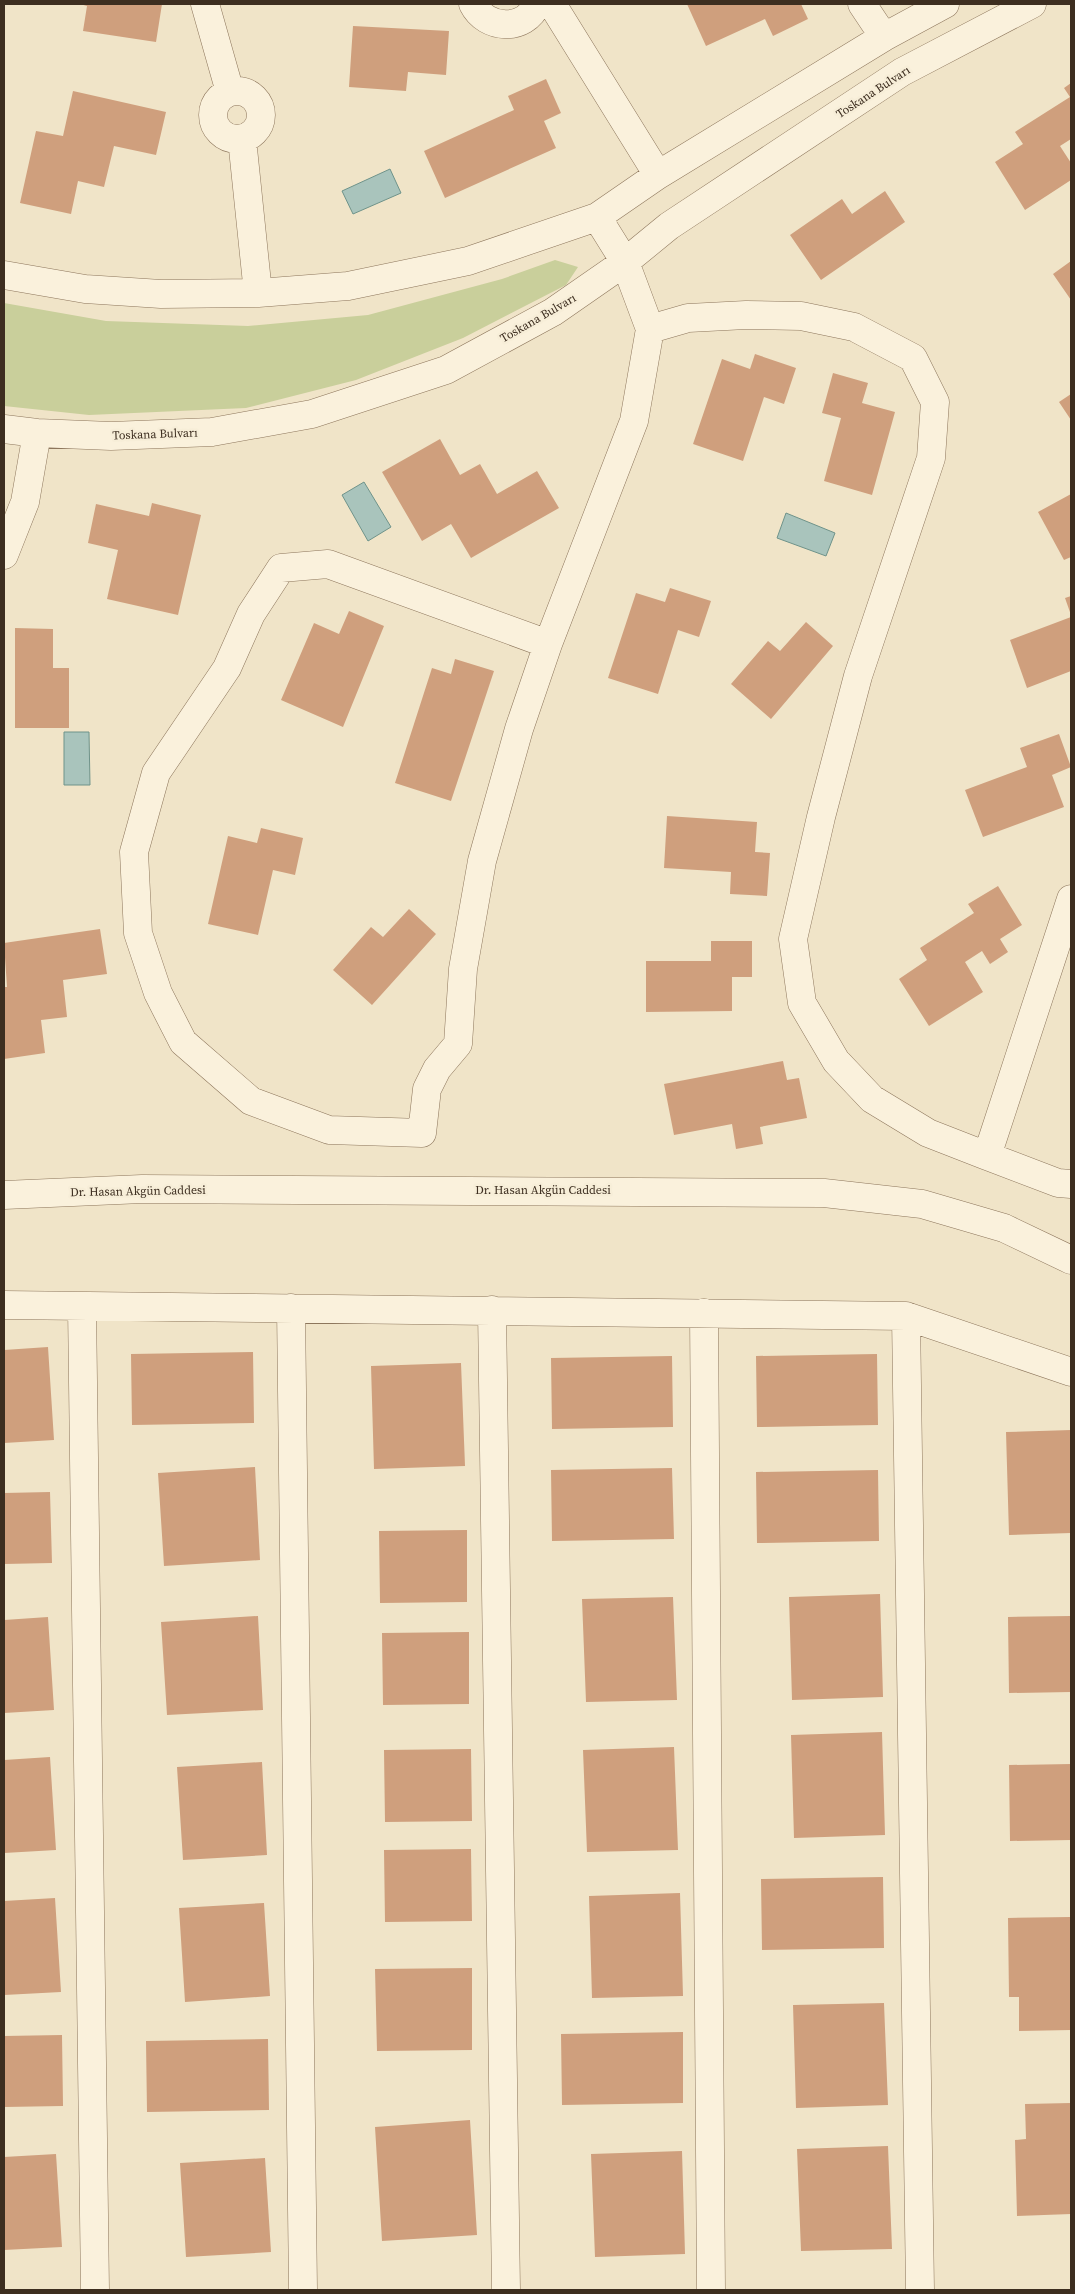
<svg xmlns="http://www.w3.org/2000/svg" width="1075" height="2294" font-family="'Source Serif 4',serif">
	<rect width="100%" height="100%" fill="#f0e4c8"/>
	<path fill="#c9cf9b" d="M555 260 578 267 566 285 463 338 356 380 246 408 89 415 4 406V303L106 321 248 326 368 315 502 279Z"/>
	<path fill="#a9c4bc" stroke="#6f938a" d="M390 169 401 193 353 214 342 191Z
		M364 482 391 527 368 541 342 495Z
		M786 513 835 533 826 556 777 538Z
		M64 732H89L90 785H64Z"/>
	<path fill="#cf9f7d" d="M80 4H162L156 42 83 31 87 6Z
		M687 4H801L808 19 773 36 765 19 706 46Z
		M353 26 449 31 446 75 408 72 406 91 349 87Z
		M546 79 561 113 544 121 556 148 445 198 424 151 514 110 508 96Z
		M1071 83V139L1060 146 1071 163V180L1025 210 995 162 1023 144 1015 132 1070 97 1064 88Z
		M73 91 166 112 156 155 114 146 104 187 78 181 71 214 20 203 36 131 63 136Z
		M885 191 905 222 821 280 790 235 842 199 852 214Z
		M1071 261V300L1053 274Z
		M755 354 796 368 784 404 764 397 743 461 693 444 722 359 750 369Z
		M833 373 868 383 862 403 895 412 872 495 824 481 841 418 822 413Z
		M1071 394V420L1059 402Z
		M440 439 460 475 480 464 497 494 537 471 559 508 471 558 451 524 422 541 382 472Z
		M1071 494V557L1064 560 1038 512Z
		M152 503 201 515 178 615 107 599 118 550 88 543 96 504 149 516Z
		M670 588 711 601 699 637 678 630 658 694 608 678 636 593 665 602Z
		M1071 596V615L1065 598Z
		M349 611 384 626 343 727 281 700 314 623 339 634Z
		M1071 617V671L1027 688 1010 640Z
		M806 622 833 646 771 719 731 684 768 641 780 651Z
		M15 628 53 629V668H69V728H15Z
		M455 659 494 671 451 801 395 783 432 668 451 674Z
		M1059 734 1071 767 1052 775 1064 807 983 837 965 790 1027 767 1020 748Z
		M667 816 757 822 755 852 770 853 767 896 730 894 731 872 664 868Z
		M261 828 303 838 295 875 273 870 258 935 208 924 228 836 257 843Z
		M998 886 1022 925 1000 939 1008 952 990 964 982 951 965 962 983 992 929 1026 899 979 927 960 920 948 974 913 968 904Z
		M409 909 436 934 372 1005 333 970 371 927 383 937Z
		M100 929 107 974 63 980 67 1017 41 1020 45 1053 4 1059V987H7L4 943Z
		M711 941H752V977H732V1011L646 1012V961H711Z
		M783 1061 787 1080 799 1078 807 1118 760 1127 763 1144 736 1149 732 1124 674 1135 664 1084Z
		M48 1347 54 1440 4 1443V1350Z
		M253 1352 254 1423 132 1425 131 1354Z
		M877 1354 878 1425 757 1427 756 1356Z
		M672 1356 673 1427 552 1429 551 1358Z
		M461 1363 465 1466 374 1469 371 1366Z
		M1071 1430V1533L1009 1535 1006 1432Z
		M255 1467 260 1560 164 1566 158 1473Z
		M672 1468 674 1539 552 1541 551 1470Z
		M878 1470 879 1541 757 1543 756 1472Z
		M50 1492 52 1563 4 1564V1493Z
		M467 1530V1602L380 1603 379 1531Z
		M880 1594 883 1697 792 1700 789 1597Z
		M673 1597 677 1700 586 1702 582 1599Z
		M258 1616 263 1710 167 1715 161 1622Z
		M1071 1616V1692L1009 1693 1008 1617Z
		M48 1617 54 1710 4 1713V1620Z
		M469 1632V1704L383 1705 382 1633Z
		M882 1732 885 1835 794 1838 791 1735Z
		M674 1747 678 1850 587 1852 583 1750Z
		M471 1749 472 1821 385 1822 384 1750Z
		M50 1757 56 1850 4 1853V1760Z
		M262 1762 267 1855 183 1860 177 1767Z
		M1071 1764V1840L1010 1841 1009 1765Z
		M471 1849 472 1921 385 1922 384 1850Z
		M883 1877 884 1948 762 1950 761 1879Z
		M680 1893 683 1996 592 1998 589 1896Z
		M55 1898 61 1992 4 1995V1901Z
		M264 1903 270 1996 185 2002 179 1908Z
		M1071 1917V2030L1019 2031V1997H1009L1008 1918Z
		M472 1968V2050L377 2051 375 1969Z
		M884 2003 888 2105 796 2108 793 2005Z
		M683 2032V2103L562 2105 561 2034Z
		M62 2035 63 2106 4 2107V2036Z
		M268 2039 269 2110 147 2112 146 2041Z
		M1071 2103V2214L1017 2216 1015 2140 1026 2139 1025 2104Z
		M470 2120 477 2235 382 2241 375 2127Z
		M888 2146 892 2249 801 2251 797 2149Z
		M682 2151 685 2254 595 2257 591 2154Z
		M56 2154 62 2247 4 2250V2157Z
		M265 2158 271 2252 186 2257 180 2163Z"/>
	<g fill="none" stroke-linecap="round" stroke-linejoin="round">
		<g stroke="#8d765c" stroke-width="29">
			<path id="minor" d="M205 4 230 92
				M473 4C486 30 525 32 537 4
				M552 4 658 175
				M862 4 884 37
				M213 115a24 24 0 1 1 48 0a24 24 0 1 1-48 0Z
				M242 139 258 293
				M597 217 625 262 650 329
				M4 275 85 289 161 294 258 293 348 286 468 261 597 217 658 175 884 37 945 4
				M4 429 37 433 111 436 212 432 312 414 446 370 553 312 625 262 669 226 902 72 1032 4
				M4 555 25 502 37 433
				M548 644 519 729 482 861 463 969 458 1044 437 1069 427 1089 422 1133 329 1130 251 1101 183 1042 158 993 138 933 134 852 156 773 227 668 251 614 281 568 328 564 548 644 634 421 650 329 688 318 746 315 801 316 854 327 913 358 935 402 931 458 858 676 821 817 793 939 802 1003 836 1061 872 1099 928 1133 987 1156
				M1071 899 987 1156 1058 1183 1071 1184
				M4 1195 142 1189 824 1193 922 1204 1004 1228 1071 1260
				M4 1305 906 1316 1071 1372
				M82 1306 95 2290
				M291 1308 303 2290
				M492 1310 506 2290
				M704 1313 711 2290
				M906 1316 920 2290"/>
		</g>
		<use href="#minor" stroke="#faf1dc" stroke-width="28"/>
	</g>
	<g text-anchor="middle" stroke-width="5" stroke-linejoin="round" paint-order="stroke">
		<g font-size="12" fill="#3d2e20" stroke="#f7eed8">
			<text transform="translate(873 92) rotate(-33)" y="4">Toskana Bulvarı</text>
			<text transform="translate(538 318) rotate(-30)" y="4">Toskana Bulvarı</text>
			<text transform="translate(155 434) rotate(-2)" y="4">Toskana Bulvarı</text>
			<text x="543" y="1194">Dr. Hasan Akgün Caddesi</text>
			<text transform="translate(138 1191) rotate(-1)" y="4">Dr. Hasan Akgün Caddesi</text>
		</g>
	</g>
	<rect width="1075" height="2294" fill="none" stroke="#3d2e20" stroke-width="10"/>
</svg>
